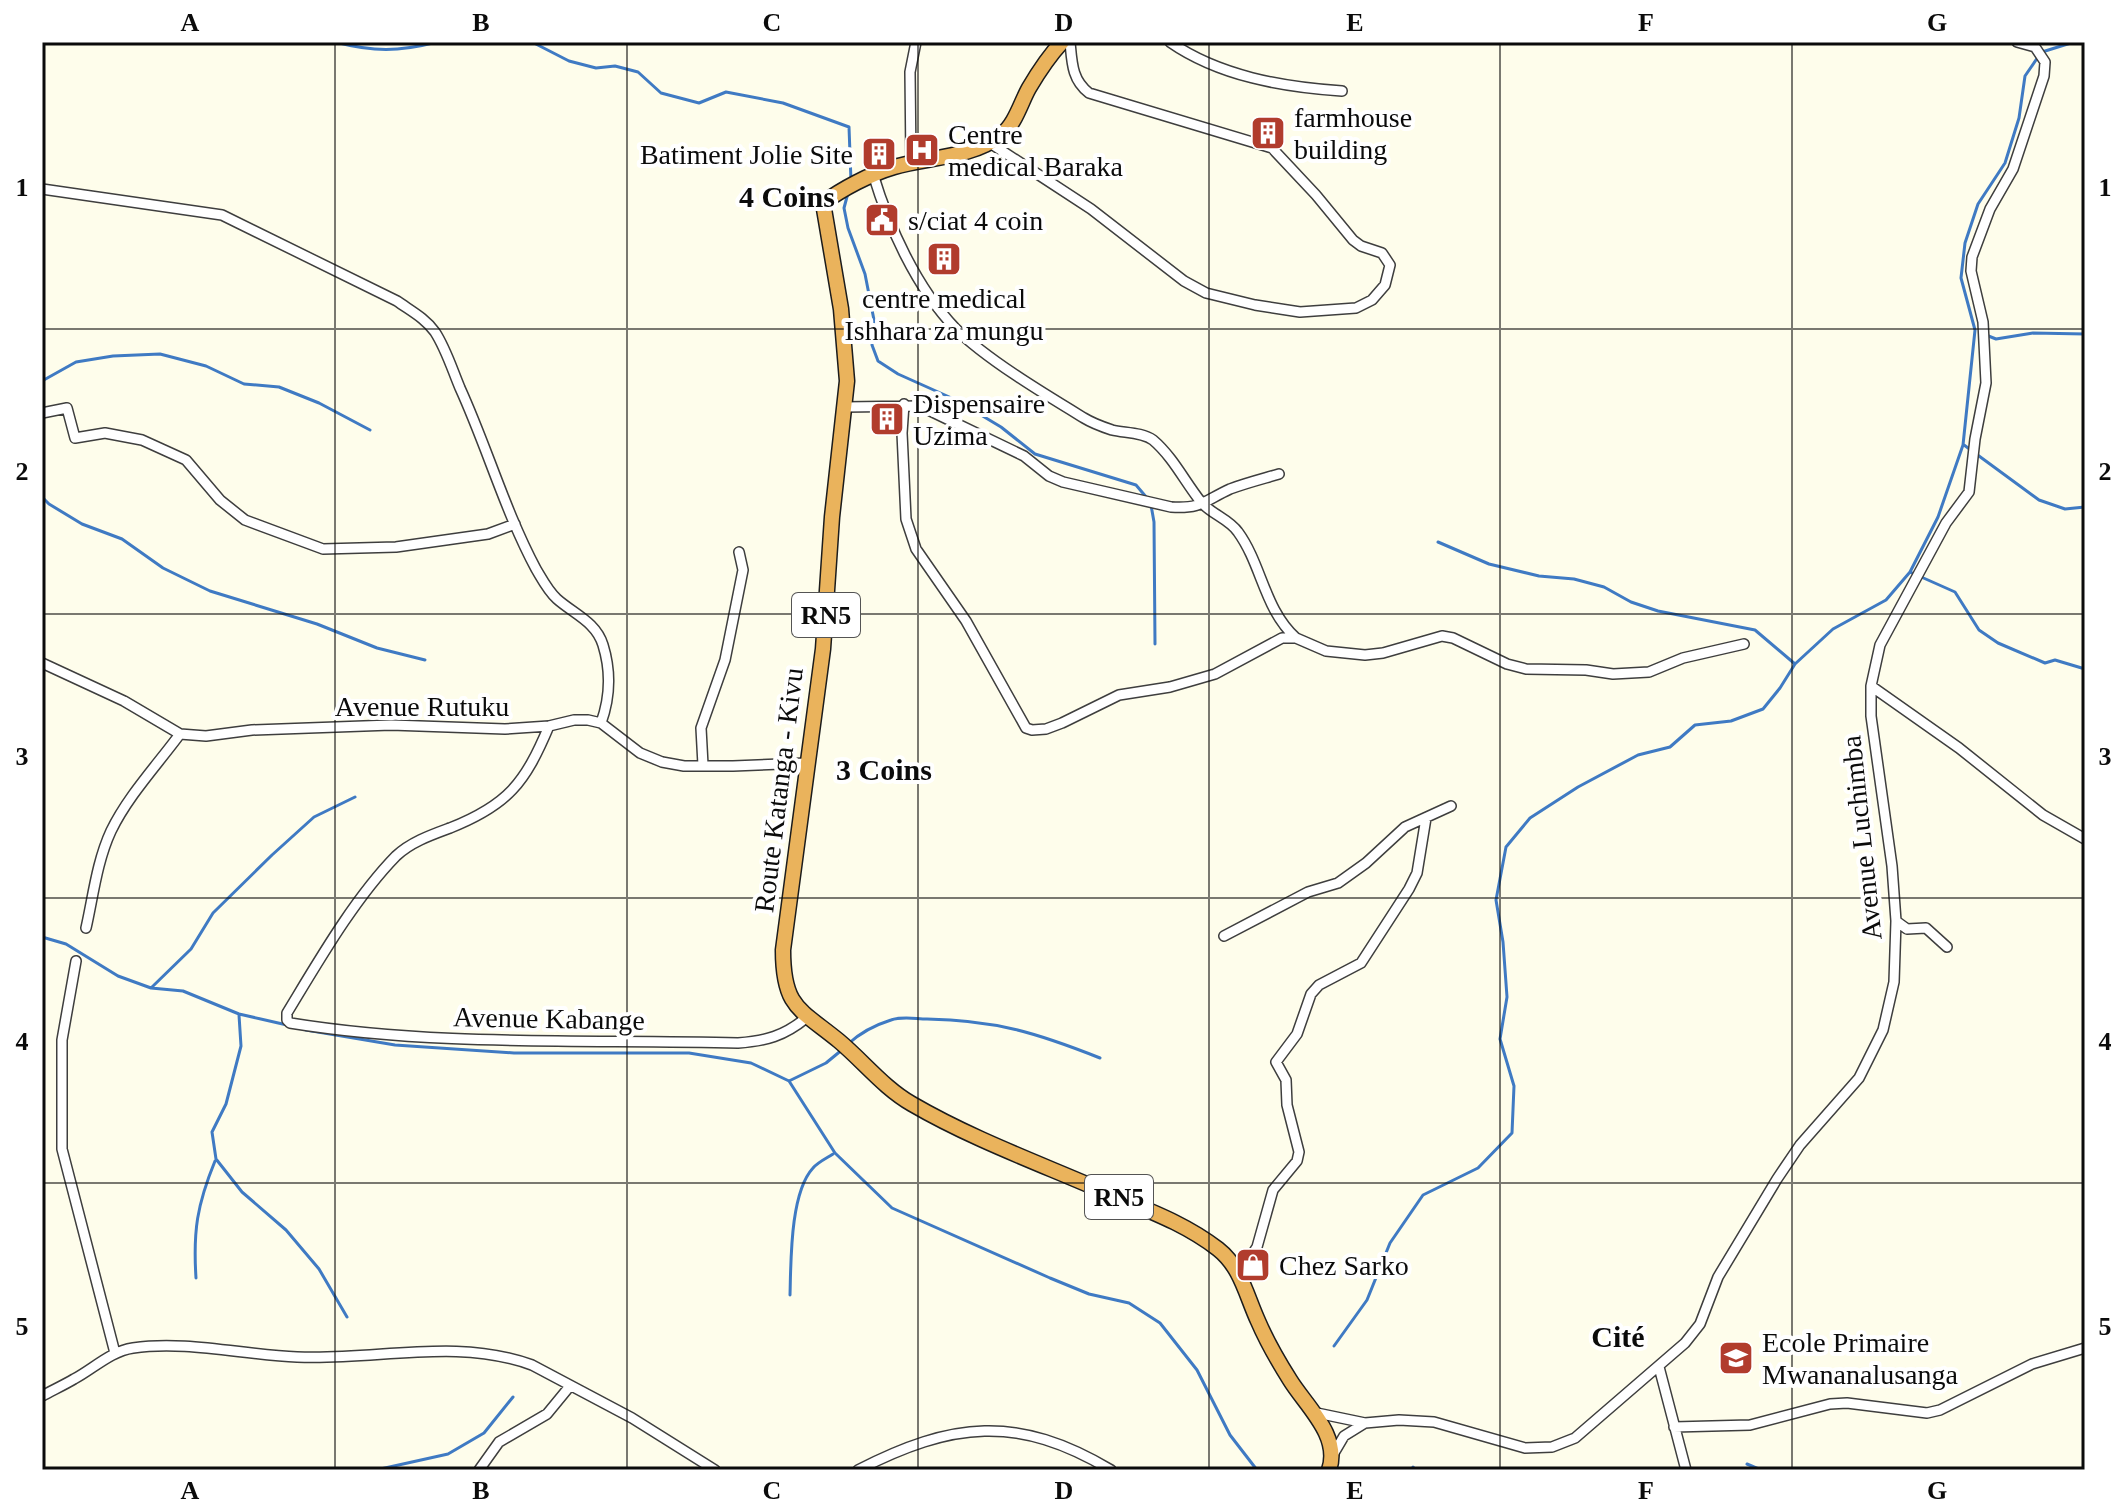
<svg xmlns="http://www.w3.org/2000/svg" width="2127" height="1512" font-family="'Times New Roman',serif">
	<rect width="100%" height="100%" fill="#fefdeb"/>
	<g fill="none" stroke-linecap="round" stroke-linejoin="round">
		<path stroke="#3f7ac3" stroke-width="3" d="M335 42C374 52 398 52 437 42
			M532 42 569 61 596 68 615 66 638 72 661 93 699 103 726 92 783 103 849 127 851 181
			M2042 52 2074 42
			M848 193 844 208 848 228 865 274 874 320 872 345 878 361 898 374 956 400 1001 427 1035 454 1136 485 1147 498
			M1986 335 1996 339 2033 333 2085 334
			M42 381 76 362 113 356 160 354 206 366 244 384 279 387 319 403 370 430
			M1964 445 2039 500 2065 509 2085 507
			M42 497 49 504 82 524 122 539 163 568 210 591 317 624 377 648 425 660
			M1151 505 1154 522 1155 644
			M1438 542 1489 564 1539 576 1574 579 1604 587 1631 602 1658 611 1755 630 1795 664
			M1910 572 1955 592 1979 630 1998 643 2045 663 2055 660 2085 669
			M42 937 66 944 118 976 151 988 183 991 239 1014 287 1025
			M151 988 191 949 213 913 272 855 314 817 355 797
			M239 1015 241 1046 226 1104 212 1132 216 1159 242 1192 286 1230 319 1269 347 1317
			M306 1030 395 1045 514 1053H689L751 1063 789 1081 835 1153 892 1208 1050 1278 1089 1294 1129 1303 1160 1323 1197 1370 1230 1435 1257 1470
			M848 1044C860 1033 875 1025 891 1020 902 1016 916 1019 927 1019 995 1020 1037 1033 1100 1058
			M789 1081 826 1063 843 1049
			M196 1278C193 1231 197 1205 215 1161
			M790 1295C791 1261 790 1193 813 1168 818 1162 827 1158 833 1154
			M1334 1346 1367 1300 1390 1243 1423 1195 1478 1168 1512 1133 1514 1086 1500 1039 1507 997 1503 942 1496 900 1506 847 1530 818 1578 787 1638 755 1670 747 1695 725 1731 721 1763 709 1780 688 1795 664 1833 629 1886 600 1910 572 1938 517 1963 445 1975 330 1961 278 1965 243 1978 204 2005 163 2019 118 2025 76 2038 57
			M1747 1464 1761 1470
			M1413 1467 1416 1470
			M376 1470 448 1454 484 1433 513 1397"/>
		<g stroke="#3e3e3e" stroke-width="12">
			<path id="minor" d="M1170 42C1219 76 1282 87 1342 91
				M990 143 1091 209 1184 281 1206 293 1255 305 1300 312 1356 308 1372 300 1385 285 1390 265 1382 253 1361 246 1353 240 1316 195 1272 148 1089 93C1072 80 1072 63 1070 42
				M911 163 910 72 916 42
				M873 174C889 227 916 287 955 328 986 359 1046 395 1084 418 1092 423 1103 427 1112 430 1124 433 1142 432 1153 440 1173 457 1185 482 1201 502 1211 514 1229 519 1238 532 1262 565 1264 609 1296 638
				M42 189 222 215 397 301C411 311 425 318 435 332 446 349 452 369 460 388 487 447 505 511 536 569 542 579 548 591 557 599 574 614 596 622 603 645 611 671 610 698 601 723
				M904 404 902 433 906 519 916 549 966 621 1026 728 1032 730 1046 729 1062 723 1119 695 1170 687 1215 674 1282 638H1296L1326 651 1365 655 1383 653 1442 636 1453 638 1507 664 1526 669 1586 670 1613 674 1649 672 1683 658 1744 644
				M845 407 920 406 1024 456 1049 476 1063 482 1171 507C1202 509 1204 501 1230 489 1246 483 1262 479 1279 474
				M42 413 67 408 75 438 105 433 142 440 186 460 220 500 245 520 323 549 396 547 488 534 515 524
				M42 663 124 701 180 734 206 736 252 730 391 725 505 729 549 726 574 720H588L601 723 640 753 662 762 684 766H733L807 763
				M1871 686 1959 748 2043 815 2085 839
				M549 726C525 783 508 805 450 828 431 835 411 842 396 856 354 899 318 962 287 1013V1020L290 1023C438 1047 588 1039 738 1043 766 1041 784 1036 806 1018
				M703 765 701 728 725 660 743 570 739 552
				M1896 921 1907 929 1926 928 1947 947
				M86 928C93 897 97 861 111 831 128 796 157 765 180 734
				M1224 936 1308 892 1338 883 1366 863 1405 827 1451 806
				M76 961 62 1040V1149L115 1353
				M1240 1274 1257 1247 1273 1190 1297 1161 1299 1152 1287 1105 1286 1080 1276 1062 1297 1034 1311 994 1319 985 1361 963 1409 889 1417 873 1426 818
				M1659 1367 1686 1470
				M42 1396C53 1390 64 1385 74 1379 93 1369 111 1351 133 1348 185 1340 244 1355 297 1357 376 1361 455 1337 532 1365L632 1418 715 1470
				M1317 1413 1365 1423 1399 1420 1434 1422 1525 1448 1552 1447 1575 1438 1685 1343 1700 1324 1718 1277 1777 1179 1800 1145 1859 1078 1883 1030 1894 982 1896 921 1892 866 1871 716V686L1880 645 1946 523 1969 492 1975 439 1986 383 1983 322 1971 271 1972 257 1990 209 2013 169 2044 76 2045 62 2035 47 2017 42
				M1674 1427 1750 1425 1830 1404 1847 1403 1927 1413 1940 1410 2032 1364 2085 1348
				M1334 1453 1344 1436 1365 1423
				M479 1470 499 1442 547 1414 570 1386
				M858 1470C952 1422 1017 1414 1111 1470"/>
		</g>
		<g stroke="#1c1c1c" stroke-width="17">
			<path id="highway" d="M1062 42C1049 56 1039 71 1029 88 1021 102 1015 125 1001 135 972 158 928 157 894 167 870 174 842 189 823 203L841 309 847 381 832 517 823 649 783 950C783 1008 800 1009 839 1041 864 1062 884 1088 912 1104 972 1139 1041 1164 1105 1192 1144 1209 1183 1222 1218 1249 1241 1267 1246 1295 1258 1321 1267 1342 1278 1361 1290 1380 1306 1406 1341 1436 1329 1470"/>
		</g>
		<use href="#minor" stroke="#fff" stroke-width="9"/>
		<use href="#highway" stroke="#eab35c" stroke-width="14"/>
	</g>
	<path fill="none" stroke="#0b0b0b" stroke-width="2" stroke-opacity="0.55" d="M335 42V1470M627 42V1470M918 42V1470M1209 42V1470M1500 42V1470M1792 42V1470M42 329H2085M42 614H2085M42 898H2085M42 1183H2085"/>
	<defs>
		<g id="building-square" transform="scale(1.8)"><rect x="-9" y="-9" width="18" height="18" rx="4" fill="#b13c2d" stroke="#fff"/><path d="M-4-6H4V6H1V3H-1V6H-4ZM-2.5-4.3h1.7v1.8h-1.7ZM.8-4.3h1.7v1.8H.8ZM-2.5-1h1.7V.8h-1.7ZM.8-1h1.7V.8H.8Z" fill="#fff"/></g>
		<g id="hospital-square" transform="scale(1.8)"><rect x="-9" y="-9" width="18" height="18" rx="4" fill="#b13c2d" stroke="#fff"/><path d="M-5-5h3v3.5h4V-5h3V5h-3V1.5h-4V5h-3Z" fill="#fff"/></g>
		<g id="civic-square" transform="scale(1.8)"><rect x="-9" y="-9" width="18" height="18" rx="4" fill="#b13c2d" stroke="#fff"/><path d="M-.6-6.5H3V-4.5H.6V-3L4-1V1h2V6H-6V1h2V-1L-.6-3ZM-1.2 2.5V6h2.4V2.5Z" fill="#fff"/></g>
		<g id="shop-square" transform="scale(1.8)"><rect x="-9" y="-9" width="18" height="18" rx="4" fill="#b13c2d" stroke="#fff"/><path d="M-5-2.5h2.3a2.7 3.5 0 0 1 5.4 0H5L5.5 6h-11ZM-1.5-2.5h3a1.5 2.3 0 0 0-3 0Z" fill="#fff"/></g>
		<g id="school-square" transform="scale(1.8)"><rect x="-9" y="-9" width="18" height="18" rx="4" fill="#b13c2d" stroke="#fff"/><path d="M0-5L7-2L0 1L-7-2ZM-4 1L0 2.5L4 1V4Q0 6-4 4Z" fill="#fff"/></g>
	</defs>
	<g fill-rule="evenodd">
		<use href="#building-square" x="1268" y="133"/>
		<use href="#hospital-square" x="922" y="150"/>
		<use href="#building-square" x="879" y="154"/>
		<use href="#civic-square" x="882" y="220"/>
		<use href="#building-square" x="944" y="259"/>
		<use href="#building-square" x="887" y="419"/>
		<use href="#shop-square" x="1253" y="1265"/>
		<use href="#school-square" x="1736" y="1358"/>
	</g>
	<g text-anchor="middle" stroke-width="8" stroke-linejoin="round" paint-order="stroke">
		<g fill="#fff" stroke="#545454" stroke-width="2">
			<rect x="792" y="593" width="68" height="44" rx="6"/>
			<rect x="1085" y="1175" width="68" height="44" rx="6"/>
		</g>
		<g font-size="26" font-weight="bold" fill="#0b0b0b">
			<text x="826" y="624">RN5</text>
			<text x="1119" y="1206">RN5</text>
		</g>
		<g font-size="28" fill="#0b0b0b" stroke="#fff" text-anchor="start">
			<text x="1294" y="127">farmhouse<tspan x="1294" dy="32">building</tspan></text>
			<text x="948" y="144">Centre<tspan x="948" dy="32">medical Baraka</tspan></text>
			<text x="853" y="164" text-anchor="end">Batiment Jolie Site</text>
			<text x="908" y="230">s/ciat 4 coin</text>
			<text x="944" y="308" text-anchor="middle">centre medical<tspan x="944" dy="32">Ishhara za mungu</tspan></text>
			<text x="913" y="413">Dispensaire<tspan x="913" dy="32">Uzima</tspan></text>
			<text x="1279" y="1275">Chez Sarko</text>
			<text x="1762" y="1352">Ecole Primaire<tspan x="1762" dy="32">Mwananalusanga</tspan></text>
		</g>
		<g font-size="28" fill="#0b0b0b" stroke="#fff">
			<text x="422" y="716">Avenue Rutuku</text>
			<text transform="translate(778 790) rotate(-83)" y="10">Route Katanga - Kivu</text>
			<text transform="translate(1861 838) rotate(-96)" y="10">Avenue Luchimba</text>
			<text transform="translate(549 1018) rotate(1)" y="10">Avenue Kabange</text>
		</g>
		<g font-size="30" font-weight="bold" fill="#0b0b0b" stroke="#fff">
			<text x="787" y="207">4 Coins</text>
			<text x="884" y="780">3 Coins</text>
			<text x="1618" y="1347">Cité</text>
		</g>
	</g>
	<rect width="2127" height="1512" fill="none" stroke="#ffffff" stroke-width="88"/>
	<rect x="44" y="44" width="2039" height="1424" fill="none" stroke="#0b0b0b" stroke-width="3"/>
	<g font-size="26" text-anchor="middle" font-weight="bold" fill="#0b0b0b">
		<text x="190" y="31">A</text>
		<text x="481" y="31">B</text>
		<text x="772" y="31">C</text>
		<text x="1064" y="31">D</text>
		<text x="1355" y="31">E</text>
		<text x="1646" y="31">F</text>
		<text x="1937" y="31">G</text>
		<text x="22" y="196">1</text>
		<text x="2105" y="196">1</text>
		<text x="22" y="480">2</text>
		<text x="2105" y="480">2</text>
		<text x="22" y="765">3</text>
		<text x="2105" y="765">3</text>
		<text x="22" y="1050">4</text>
		<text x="2105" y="1050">4</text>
		<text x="22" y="1335">5</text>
		<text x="2105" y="1335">5</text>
		<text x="190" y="1499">A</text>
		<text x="481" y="1499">B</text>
		<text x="772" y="1499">C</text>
		<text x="1064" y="1499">D</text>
		<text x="1355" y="1499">E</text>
		<text x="1646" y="1499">F</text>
		<text x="1937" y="1499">G</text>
	</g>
</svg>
